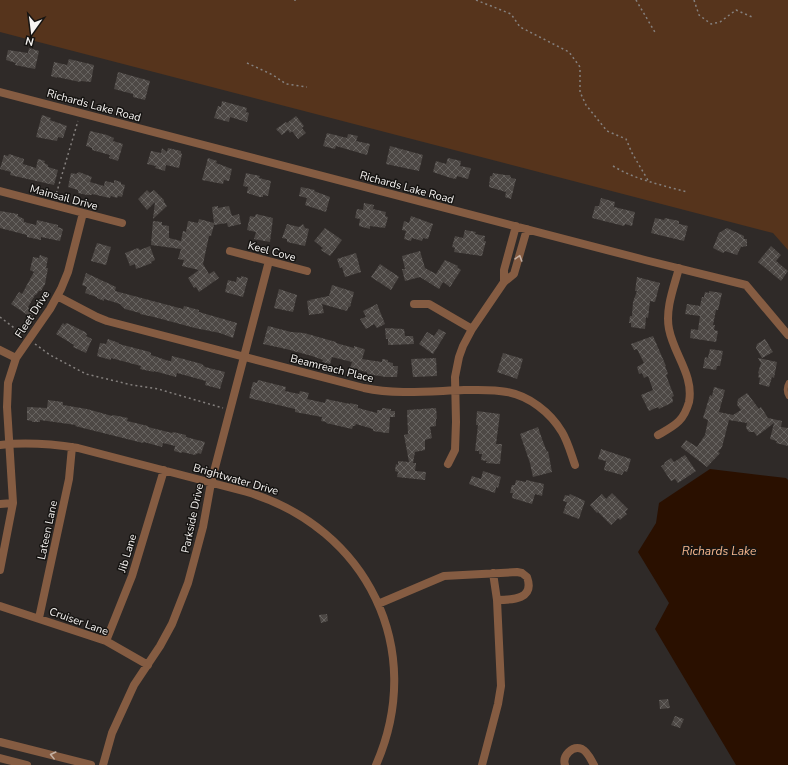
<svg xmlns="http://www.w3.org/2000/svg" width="788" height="765" font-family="'Nunito Sans',sans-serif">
	<defs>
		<pattern id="building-cross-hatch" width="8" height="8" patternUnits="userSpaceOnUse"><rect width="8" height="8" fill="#4d4845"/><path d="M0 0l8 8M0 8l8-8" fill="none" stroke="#676360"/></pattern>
	</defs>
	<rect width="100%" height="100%" fill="#2f2a28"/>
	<path fill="#56341c" d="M0 0H788V250L773 233 0 32Z"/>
	<path fill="#2a1000" d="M710 469 786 478 788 480V765H736L655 629 669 603 638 552 656 523 659 503Z"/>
	<path fill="url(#building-cross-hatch)" d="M29 48 39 51 35 69 15 65 16 63 6 60 8 50 28 53Z
		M69 59 94 65 91 82 81 81 80 82 57 77V78L51 76 54 62 67 65Z
		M118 72 150 81 145 100 133 97V94L114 89Z
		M222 101 247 108 246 112 249 113 247 122 230 117 229 122 214 118 218 106 221 107Z
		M42 115 51 118 50 120 67 126 63 138 58 137 57 141 36 137Z
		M296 116 304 126 302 128 306 133 298 139 292 131 290 133 288 130 282 135 276 129 286 122 287 123Z
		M90 131 107 135 114 138 113 141 123 144 118 161 109 158 110 155 92 150V148L86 146Z
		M327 133 347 138 348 134 358 136 356 141 370 144 367 155 336 146 335 149 323 146Z
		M390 146 423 155 419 171 386 164Z
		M162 148 167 152 168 148 181 151V153L182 154 179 168 166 165 165 171 155 168 156 166 147 164 151 151 161 153Z
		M9 154 24 159 23 164 36 168 38 159 45 161 44 163 48 165V167L58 170 54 185 10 175 11 172 0 169 4 155 8 156Z
		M208 158 217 161 216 163 232 169 229 181 224 180 223 184 202 180Z
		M448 158 461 161 460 166 471 168 468 179 457 176 456 179 451 178 433 172 436 161 446 164Z
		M79 172 92 177 90 182 104 186 105 181 114 183V180L121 182V184L125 185 122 197 118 196 117 198 111 196 110 198 92 194V195H87L78 193V190L68 187 71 173 76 174Z
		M246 173 260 176 259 178 271 181 268 196 263 195V197H260L247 193 248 187 243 186Z
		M493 173 505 175H510L511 178 516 179 511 199 505 197 506 192 489 187 490 176H492Z
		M301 187 315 190 314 191 330 197 326 212 305 205 307 198 299 196Z
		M147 190 150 193 154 190 164 200V202L167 206 153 219 155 202 147 210 138 199Z
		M601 198 615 202 614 207 635 212 632 226 625 224 624 226 592 218 595 206H599Z
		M364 203 374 205 373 209 386 212 385 216 388 217 385 228 370 226V229L359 226 360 219 355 218 357 209 363 210Z
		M218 206V208L229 206 232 216 239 214 241 224 228 227 227 223 214 225 211 236H209L203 264 209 274 214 271 219 278 199 292 196 287 194 288 188 278 199 270 182 266 184 260 178 259 181 249 151 245 153 221 162 222V225L169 226V238L181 241 183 231 186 232 188 221 198 223 199 219 214 223 212 207Z
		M0 211 18 214V216L24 219V222L36 225 37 220 58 225V227L63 229 60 241 41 237V240L27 237V235L0 228Z
		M256 214 273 218 270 242 254 239 256 232 247 230 250 216 255 217Z
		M411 216 433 224 428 239 423 238 422 241 412 238 411 241 404 239 406 231 402 230 404 221 409 223Z
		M655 218 664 220 665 218 679 221V224L688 226 684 241 651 233Z
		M287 224 299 227 303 224 305 228 309 229 305 246 287 242V239L282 238Z
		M325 228 342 240 330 256 321 250 323 248 314 241Z
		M727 228 744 236V239H747V246L741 247 737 255 725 251 723 253 713 248 719 233Z
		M465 230 476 232 475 234 485 236 484 241H486L482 256 454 252 455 248 452 247 455 236 463 238Z
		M97 243 111 247 106 265 91 261Z
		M150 246 155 260 151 262 152 263 136 269 135 264 130 266 125 253 138 248 140 250Z
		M771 246 781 255 776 261 788 271 781 281 758 262Z
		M420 251 425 268 436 274 445 260 458 266 457 267 461 270 450 287 443 282 439 289 420 277 405 281 402 269H405L402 256Z
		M356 253 361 272 345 277 342 267 340 268 337 259Z
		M40 255 48 258 46 268H48L45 284 41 291H39L36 295H35L28 307 35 320 11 304 19 292 22 294 34 272 30 270 33 257 39 258Z
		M380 264 399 277 391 290 371 277Z
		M86 273 116 287 115 291 183 309 184 306 199 310V312L237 323 233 338 220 333 195 328 154 317 140 314V313L125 309 120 304 104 299V301L97 298V297L85 293 87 287 82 285Z
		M241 276 248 278 243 297 225 292 228 280 236 282 237 277 241 278Z
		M637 277 660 283 655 302 650 301 648 318 646 317 645 329 631 327V323H629L630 316H632L633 302 637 291H635Z
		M332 285 354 292 350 307 349 306 347 311 322 304 324 313 309 315 307 301 312 300H309L329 296Z
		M279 289 297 295 293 312 274 308Z
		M709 291 722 293 718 310H716L713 325H715L714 330 718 331 716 342 690 338 691 329 698 330 700 316 685 314 687 304 700 306 702 297H704L705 292 709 293Z
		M377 304 385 324 377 328 374 324 366 329 360 319 366 317 363 311Z
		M63 323 65 325 66 323 69 324 85 332 87 334 86 336 92 339 86 353 73 347 74 345 56 334Z
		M268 326 291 332 304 333 336 342V343L354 348V346L364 349 365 350 362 359 382 362V359L388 360V362L393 363V366H398L397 377H386L367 374V372L350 368 352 362 332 357 330 364 322 362 323 360 312 356 286 349 263 344Z
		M385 328 404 329 405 336H413L414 344 388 345V339H386Z
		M439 329 446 333 433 354 419 344 427 332 434 336Z
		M653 336 666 366H665L668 374 666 375 674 396 672 397 673 402 659 409 658 407 649 411 641 395 653 390 648 376 644 378 642 373 639 374 637 367 644 363 637 349 634 350 631 344Z
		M108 339 119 343V344L150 352 151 353V355L169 361H171L172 356 202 364 205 367 225 372 220 389 205 385 206 381 177 373 176 377 154 371V372L140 369 141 366 111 358V360L97 356 100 343 106 344Z
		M765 339 773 352 762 358 756 348 757 344Z
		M710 349 723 351 720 366H717L716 370 703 368 705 357 708 358Z
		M503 353 523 359 517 379 497 372Z
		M436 358 437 376 413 377 411 359Z
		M758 358 777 362 774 378 772 377 769 387 759 384 760 378 758 377 759 374 758 373 761 363Z
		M258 380 286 387 285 391 299 394 300 391 309 393 307 399 325 403 326 399 350 404V403L358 405V408L377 413V410H382V408L391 409V411H395V417H390L389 433H387L373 431V429L356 424 355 426H353L352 429 326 423 327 422 321 421 322 417 295 412V409L249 398 253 382 257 383Z
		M714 387 725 390 719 412 733 415 741 410 737 405 738 399 747 393 759 409 761 407 768 418 782 421 781 427 788 428V446L776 443 777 441 770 439 774 423 757 436 754 432H749L746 428 747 423 729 420 722 447 718 452 720 453 707 467 681 447 686 440 697 447 705 435 708 420 703 418 710 395 712 396Z
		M48 400 63 402V405L87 409 112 416 113 415 128 418 127 421 148 426V427L172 433 173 432 186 435V437L205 442 201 454 198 453 195 455 182 452V453L174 451 175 446 163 443 162 447 144 442 143 443 75 426 76 425 40 420V422H32V421L27 420V407L47 408Z
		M436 408 437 419H436V426L430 427 432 438 425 440V450L415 452 413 463H416L415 471 426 472 425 480 397 477 398 472 395 471 396 464 398 465V461L409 462 404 435 408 434 407 410Z
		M477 411 500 414 496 444H502L500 464 486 463 487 461 481 460 482 454H479V451H475L478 425H476Z
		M538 427 542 439 547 452 548 451 552 472 533 477 530 463 520 434Z
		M601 449 631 459 627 472 624 471 622 475 604 470 606 461 598 459Z
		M685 455 696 471 678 483 675 479 671 481 661 466 665 464 664 463 671 458 674 462Z
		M483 471 501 477 498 488 496 487 495 493 469 484 472 476 481 479Z
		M516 480 526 482V480L544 484 542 496 535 494 532 504 512 498 513 493H510L512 485H515Z
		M612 493 628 509 625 512 627 514 620 520 618 518 611 525 598 512 597 513 590 505 602 494 606 499Z
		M570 494 585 501 579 519 563 513 567 502 563 501 565 495 569 496Z
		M327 614 328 621 321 623 319 615Z
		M668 699 670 708 660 709 659 700Z
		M675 716 684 719 680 728 671 725Z"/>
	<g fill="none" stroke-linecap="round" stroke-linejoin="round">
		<path stroke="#85807e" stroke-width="1.5" stroke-dasharray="2 3" stroke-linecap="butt" d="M294 0H298
			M476 0 511 14 520 27 569 52 580 67V92L586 105 607 131 626 139 632 153 649 182
			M636 0 656 34
			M694 0 699 15 711 24 720 22 736 10 752 17
			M247 63 273 75 286 84 307 87
			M613 166C636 180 662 185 687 192
			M55 198 78 121
			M0 317 22 334
			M35 344 50 355 86 374 132 385 158 389 223 408"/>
		<path stroke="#855c42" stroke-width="4" d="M788 382C785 387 785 392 788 397"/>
		<path stroke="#855c42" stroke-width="8" d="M0 92 645 260 746 285 788 335
			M0 191 122 223
			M230 251 307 271
			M504 282V270L516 226
			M57 296 97 317 107 321 364 388C397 395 431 391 464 390 479 390 493 389 507 392 529 396 550 412 562 432 568 442 571 454 575 465
			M414 304H429L472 329
			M0 350 16 358
			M658 435C665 431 673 427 679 421 684 416 687 409 689 402 694 375 674 355 669 329 665 309 674 287 679 268
			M0 445C26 442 52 444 78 448L247 492C367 528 427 649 376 765
			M448 464 455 450 456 422 455 377 459 357 463 346 472 329 504 282 514 274 527 229
			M0 504 13 503
			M0 570 13 503 7 407 8 383 16 358 50 309 61 289 68 272 83 213
			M378 604 444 576 517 572 522 573 527 577C535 599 513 600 497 600
			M0 606 106 641 148 665
			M39 618 69 479 72 447
			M106 641 132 576 164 470
			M0 742 91 765
			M0 758 27 765
			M103 765 112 733 134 685 160 646 172 624 188 583 203 527 211 483 269 261
			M482 765 498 704 501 686 497 600 493 573
			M565 765C562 756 572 745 582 749 588 752 591 760 594 765"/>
	</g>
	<defs><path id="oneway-chevron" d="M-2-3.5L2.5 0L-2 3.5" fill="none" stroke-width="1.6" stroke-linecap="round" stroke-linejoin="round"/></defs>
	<g stroke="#c4b0a3">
		<use href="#oneway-chevron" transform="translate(519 258) rotate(-73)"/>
		<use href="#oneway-chevron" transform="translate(53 755) rotate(-166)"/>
	</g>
	<g text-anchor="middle" stroke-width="3" stroke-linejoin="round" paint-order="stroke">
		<g font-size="11" fill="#f7f4f2" stroke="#161412">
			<text transform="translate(94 105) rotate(15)" y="4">Richards Lake Road</text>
			<text transform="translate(407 187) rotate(15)" y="4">Richards Lake Road</text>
			<text transform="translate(64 197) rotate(15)" y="4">Mainsail Drive</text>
			<text transform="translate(272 251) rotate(15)" y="4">Keel Cove</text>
			<text transform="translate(32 314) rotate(-57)" y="4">Fleet Drive</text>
			<text transform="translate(332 368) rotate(14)" y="4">Beamreach Place</text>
			<text transform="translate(236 479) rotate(16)" y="4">Brightwater Drive</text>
			<text transform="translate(192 518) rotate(-78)" y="4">Parkside Drive</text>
			<text transform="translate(47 530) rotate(-78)" y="4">Lateen Lane</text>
			<text transform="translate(127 553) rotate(-73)" y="4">Jib Lane</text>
			<text transform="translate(79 621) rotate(20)" y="4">Cruiser Lane</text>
		</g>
		<g font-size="12" font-style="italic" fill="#f8b78d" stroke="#161412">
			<text x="719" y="555">Richards Lake</text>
		</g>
	</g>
	<g transform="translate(32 32) rotate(194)" stroke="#161412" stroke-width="3" paint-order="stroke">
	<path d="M0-3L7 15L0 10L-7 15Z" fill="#f7f4f2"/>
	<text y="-6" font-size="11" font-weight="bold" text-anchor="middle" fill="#f7f4f2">N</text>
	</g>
</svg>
